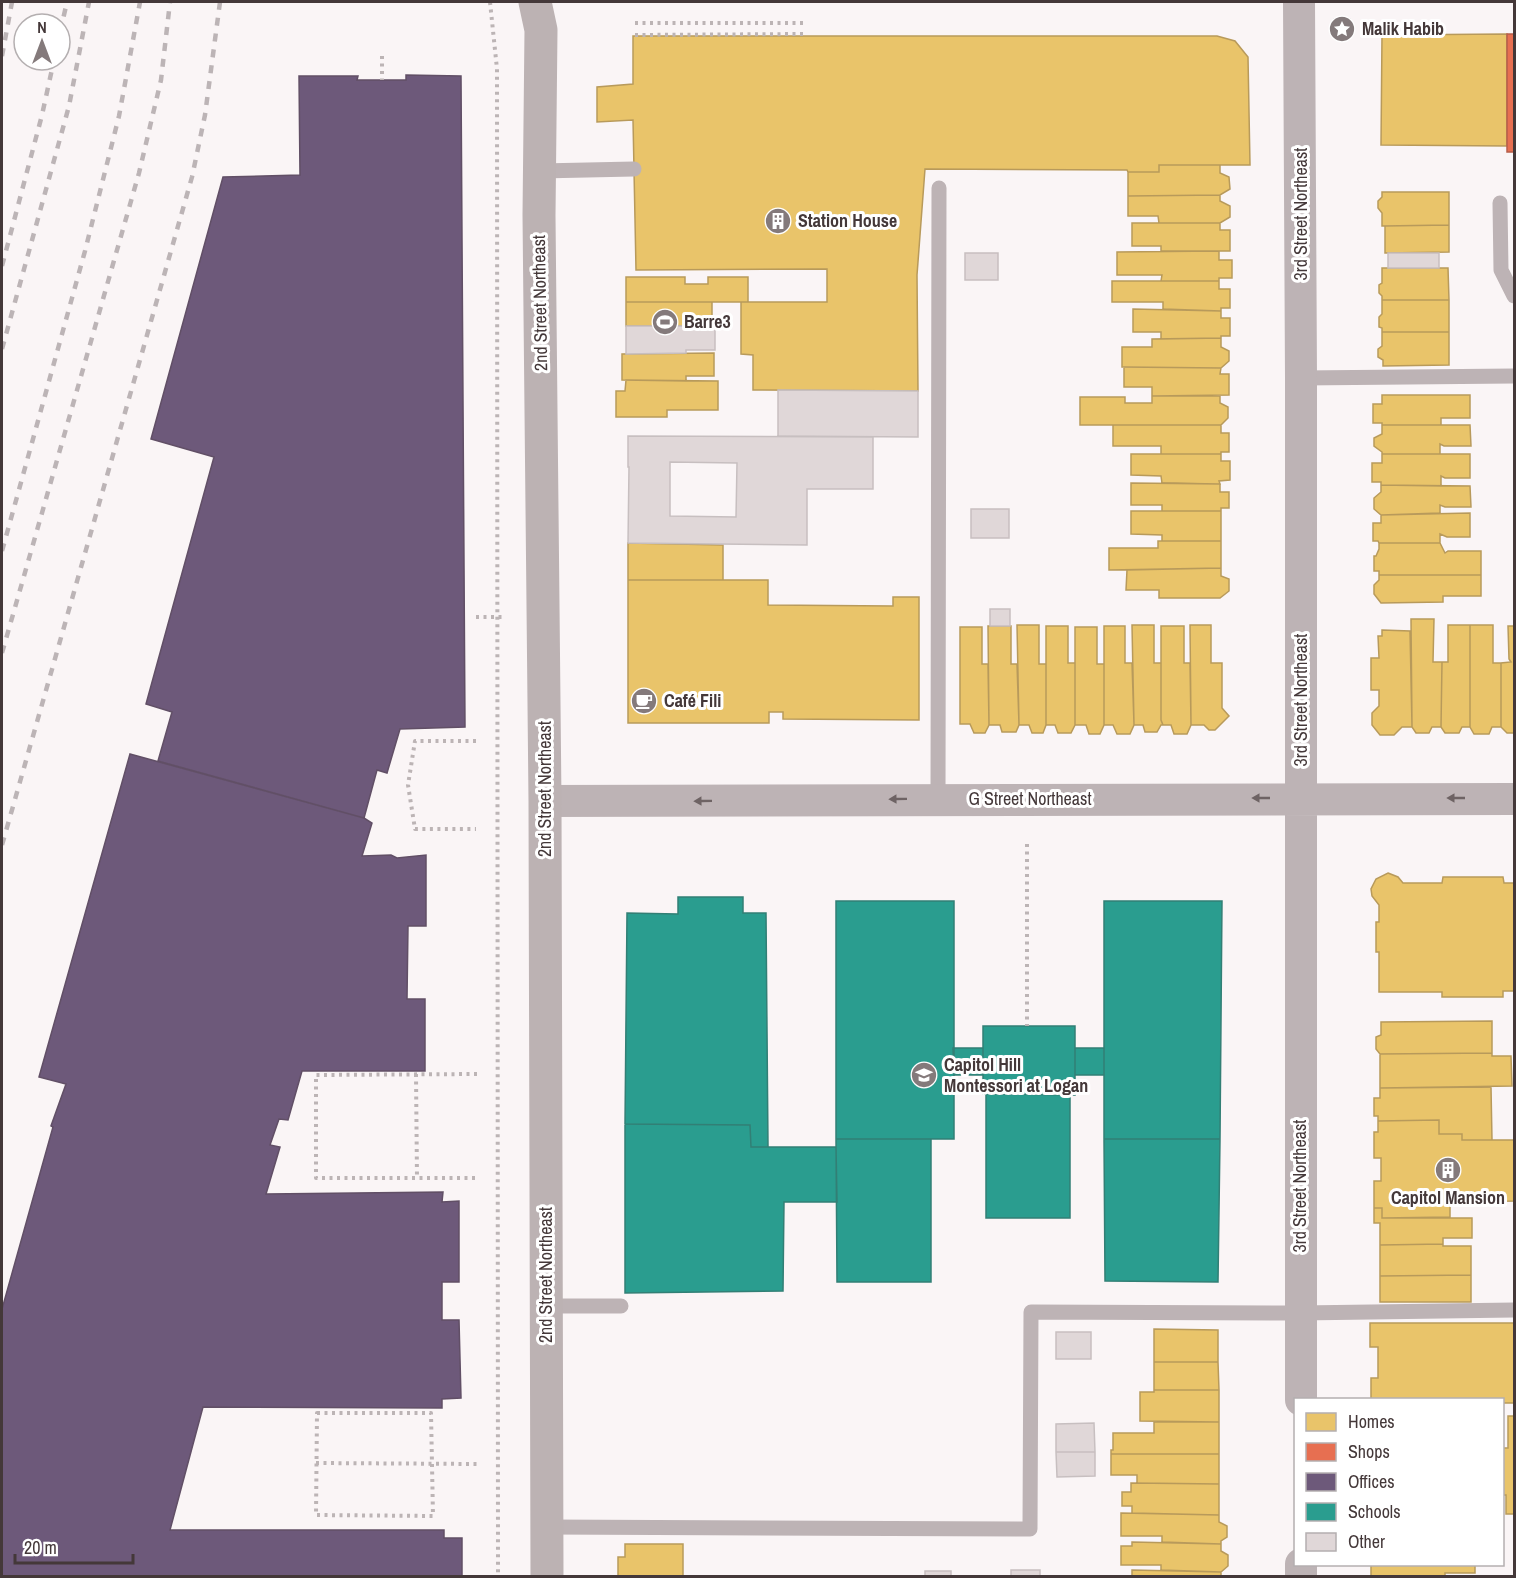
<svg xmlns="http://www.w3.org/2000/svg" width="1516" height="1578" font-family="'Archivo Narrow',sans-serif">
	<rect width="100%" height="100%" fill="#faf5f6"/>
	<path fill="#e9c46a" stroke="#b89a5b" stroke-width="1.5" d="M1507 34V146L1381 145 1382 35Z
		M633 36H1217L1235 41 1248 57 1250 165H1159V172H1128L1127 170 925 169 917 275 918 391 753 390V355L741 354V302H827V269L636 270 633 120 597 122V87L633 84Z
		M1159 165H1220V173L1229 177 1230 189 1220 195 1128 196V172H1159Z
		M1382 192H1449V225L1382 226V213L1378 208V201L1382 197Z
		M1220 195V201L1230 206V217L1220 223H1159L1158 216H1128V196Z
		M1132 223H1220V230H1230V251H1161V246H1132Z
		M1449 225V252L1385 253V226Z
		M1219 251V260H1232V278H1219V281H1161L1162 275H1117V252Z
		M1382 268H1448L1449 300H1382V296L1379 293V285L1382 283Z
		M626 277H685V284H708V277H748V302H626Z
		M1112 281H1219V289H1230V308H1221V311L1163 309V302H1112Z
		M1382 300H1449V332H1382V328L1379 327V317L1382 314Z
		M626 302H712V318H710V326H626Z
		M1133 309 1221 311V318H1230V336H1221V338L1161 339V332H1133Z
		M1382 332H1449V365L1383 366V360L1378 357V349L1382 346Z
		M1221 338V347L1229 351V361L1221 368 1122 367V347H1152V339Z
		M714 353V376H686V381L622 380V354Z
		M1124 367 1221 368 1220 374H1229V395L1152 396V387H1124Z
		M626 380 718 381V410H667V417H616V391H625Z
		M1382 395H1470V418H1441V425H1382V423H1373V404H1382Z
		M1152 396H1220V403L1228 407V418L1221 425H1080V397H1125V403H1152Z
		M1113 425H1221V433H1229V452H1221V454H1161V446H1113Z
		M1382 425H1470L1471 446H1444L1440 444V454H1382V452L1374 446V438L1382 434Z
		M1131 454H1221V461H1230V480L1219 481 1220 484 1162 483 1161 476 1131 475Z
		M1382 454H1470V478H1445L1441 476V486L1381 485V482H1372V463H1382Z
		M1131 483 1220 484V492H1229V508H1221V511H1162V505H1131Z
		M1381 485 1470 486 1471 507H1445L1440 505V513L1381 515 1374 509V498L1381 492Z
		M1131 511H1221V541H1162V535L1131 534Z
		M1470 513V537H1447L1440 534V543H1379L1378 541H1373V523H1381V515Z
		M1158 541H1221V568L1109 570V548H1158Z
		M628 543 723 545V580H628Z
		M1379 543H1440L1445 553 1448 551H1481V575H1379V571H1374V556H1376L1379 549Z
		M1221 568V576L1229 579V591L1220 598H1159V590H1126L1127 570Z
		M1379 575H1481V596H1443V602L1381 603 1374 594V585L1379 580Z
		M628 580H768V605L893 606V597H919V720L783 719V712H769V723H628Z
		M1411 619H1434L1433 662H1442L1441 727H1432L1429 733H1416L1412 727Z
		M1017 625H1039V664H1046V725L1043 733H1032L1029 725H1019Z
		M1132 625H1154V663H1161V720L1163 725H1161L1157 732H1145L1143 725H1134Z
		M1190 625H1211V663H1222V708L1229 716 1215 730H1209L1204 725H1191Z
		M1448 625H1470V727H1462L1459 733H1445L1441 727 1442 662H1448Z
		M1470 625H1493V663H1501V727H1492L1489 734H1474L1470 727Z
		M988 626H1011V664H1017L1019 725 1016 732H1002L1000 725H989Z
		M1046 626H1068V663H1075V725L1071 733H1058L1055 725H1046Z
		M1104 626H1125V663H1132L1134 725 1130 734H1117L1113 725H1104Z
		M1161 626H1184V663H1190L1191 725 1187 734H1174L1171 725H1163L1161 720Z
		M1508 626H1514V733H1507L1501 727V663L1511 662 1509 659Z
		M960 627H982V664H988L989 725 985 733H974L970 724H960Z
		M1075 627H1097V664H1104V725L1100 734H1089L1086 725H1075Z
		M1382 630 1410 631 1412 727H1402L1394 735H1380L1372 725V713L1379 706V690H1371V658H1379L1378 636H1382Z
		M1388 873 1398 877 1403 883H1442L1443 877H1503L1504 883H1514V991H1503V997H1442V992H1379V952H1376V922H1379V905L1372 896 1371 889 1376 879Z
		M1492 1021V1053L1380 1054 1376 1049V1037L1381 1035V1022Z
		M1492 1053V1056H1511L1512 1086 1380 1088V1054Z
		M1491 1087 1492 1140H1462V1134H1439V1120L1378 1121V1116H1374V1098H1380V1088Z
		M1439 1120V1134H1462V1140H1514V1201L1465 1202V1205H1450V1217L1382 1218V1208H1374V1181H1381V1158H1374V1132H1378V1121Z
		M1374 1208H1382V1218H1472V1238H1443V1244L1380 1245V1223H1374Z
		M1443 1244V1246H1471V1275L1380 1276V1245Z
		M1471 1275V1302H1380V1276Z
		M1370 1323H1514V1403H1502V1400H1371V1378H1378V1347H1370Z
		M1154 1329 1218 1330V1362H1154Z
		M1154 1362H1218L1219 1390H1154Z
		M1154 1390H1219V1422L1140 1421V1392H1154Z
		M1508 1416H1514V1514H1506V1495H1502V1448H1508Z
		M1154 1422H1219V1454H1111V1450H1113V1433H1154Z
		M1111 1454H1219V1484L1137 1483V1475H1111Z
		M1131 1483 1219 1484V1515L1132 1513V1506H1122V1492H1131Z
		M1121 1513 1219 1515V1522L1227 1526V1537L1221 1541V1544L1162 1542V1536H1121Z
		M1132 1542 1221 1544V1551L1228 1555V1566L1221 1572 1161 1570V1565H1121V1546H1132Z
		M625 1544H683V1576H618V1557H625Z
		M1371 1564H1475V1573H1445V1576H1371Z
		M1132 1570 1221 1572V1576H1132Z"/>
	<path fill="#e76f51" stroke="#b65e4a" stroke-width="1.5" d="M1507 34H1514V152H1507Z"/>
	<path fill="#6d597a" stroke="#614f66" stroke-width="1.5" d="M406 75 461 76 465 727 400 729 387 773 377 770 364 818 158 761 172 712 146 704 214 457 151 439 223 177 300 175 299 76H358L357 80H406Z
		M130 754 364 818 372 823 362 856 391 855 397 858 426 855V926H408L407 999H425V1071H302L288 1120 279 1119 270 1145 280 1147 266 1194 443 1192 442 1202 459 1201V1282H442V1320H459L461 1398 442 1399V1408L203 1407 170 1530H444V1538H462V1576H2V1309L53 1127 51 1126 66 1084 39 1077Z"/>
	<path fill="#2a9d8f" stroke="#327f75" stroke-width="1.5" d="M678 897H743V913H766L768 1147H751L750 1125 625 1124 627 913 678 914Z
		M836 901H954V1139H836Z
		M1104 901H1222L1220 1139H1104Z
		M983 1026H1075V1095L983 1094Z
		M953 1048H983V1075H954Z
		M1075 1048H1104V1075H1075Z
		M986 1094 1070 1095V1218H986Z
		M625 1124 750 1125 751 1147H836L837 1202H784L783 1291 625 1293Z
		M836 1139H931V1282H837Z
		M1104 1139H1220L1218 1282 1105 1281Z"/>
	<path fill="#e0d7d8" stroke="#c7bfc0" stroke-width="1.5" fill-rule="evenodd" d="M965 253H998V280H965Z
		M1388 253H1439V268H1388Z
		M626 326H715V350H686V353L626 354Z
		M778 390 918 391V437L778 436Z
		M628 436 873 437V489H807V545L628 543 629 467H628ZM670 462 737 463 736 517 670 516Z
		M971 509H1009V538H971Z
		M990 609H1010V626H990Z
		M1056 1332H1091V1359H1056Z
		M1094 1423 1095 1452H1056V1424Z
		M1056 1452H1095V1476L1057 1477Z
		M1011 1570H1040V1576H1011Z
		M925 1571H951V1576H925Z"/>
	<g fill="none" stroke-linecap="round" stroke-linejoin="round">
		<path stroke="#bcb4b5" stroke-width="4" stroke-dasharray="3 4.5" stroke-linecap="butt" d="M490 2 497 69 498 1576
			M635 23H803
			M635 35 803 34
			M382 56V80
			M476 617H506
			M476 741H415L408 785 415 829H476
			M1027 844V1026
			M416 1074 417 1178
			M477 1074 316 1075V1178H477
			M317 1413H431L433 1516 316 1515Z
			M316 1463 478 1464"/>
		<path stroke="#bdb3b5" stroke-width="15" d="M540 171 634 169
			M1500 203 1501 270 1514 296
			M1301 378 1514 376
			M938 799 939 188
			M546 1306H621
			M547 1527 1030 1529 1031 1312 1300 1313 1514 1310"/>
		<path stroke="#bdb3b5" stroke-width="32" d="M1299 2 1301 378V1400
			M545 801 1514 799
			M1301 1564V1576"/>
		<path stroke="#bcb2b3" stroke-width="33" d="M535 2 541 30 539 215 545 801 547 1576"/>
		<path stroke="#bcb4b6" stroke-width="4.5" stroke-dasharray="8 8" stroke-linecap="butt" d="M60 32 67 2
			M2 56 12 2
			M2 266 42 115 54 60
			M2 349 69 106 89 2
			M2 551 85 251 119 116 140 2
			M2 653 139 173 161 80 170 2
			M2 845 192 177 205 115 220 2"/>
	</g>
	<defs><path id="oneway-solid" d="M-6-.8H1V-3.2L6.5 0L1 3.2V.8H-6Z" transform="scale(1.5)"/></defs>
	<g fill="#6e6364">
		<use href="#oneway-solid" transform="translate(1261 798) rotate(180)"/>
		<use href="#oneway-solid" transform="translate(1456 798) rotate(-180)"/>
		<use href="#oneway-solid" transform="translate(898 799) rotate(179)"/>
		<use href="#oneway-solid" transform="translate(703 801) rotate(179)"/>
	</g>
	<defs>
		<g id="sight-disc" transform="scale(1.35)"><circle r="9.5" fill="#847a7b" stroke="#fff"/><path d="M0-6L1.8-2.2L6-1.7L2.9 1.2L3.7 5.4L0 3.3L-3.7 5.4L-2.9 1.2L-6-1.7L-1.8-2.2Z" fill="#fff"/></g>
		<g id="building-disc" transform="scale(1.35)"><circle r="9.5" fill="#847a7b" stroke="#fff"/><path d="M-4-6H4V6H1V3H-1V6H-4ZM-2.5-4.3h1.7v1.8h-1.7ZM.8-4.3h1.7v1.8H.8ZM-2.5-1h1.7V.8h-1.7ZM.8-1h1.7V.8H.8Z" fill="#fff"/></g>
		<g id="stadium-disc" transform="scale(1.35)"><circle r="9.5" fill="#847a7b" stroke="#fff"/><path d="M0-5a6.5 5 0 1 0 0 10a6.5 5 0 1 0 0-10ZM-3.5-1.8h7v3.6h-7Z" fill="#fff"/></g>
		<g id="cafe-disc" transform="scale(1.35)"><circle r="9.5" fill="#847a7b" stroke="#fff"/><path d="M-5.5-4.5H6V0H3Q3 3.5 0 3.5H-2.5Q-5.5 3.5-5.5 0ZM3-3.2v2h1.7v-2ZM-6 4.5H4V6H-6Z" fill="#fff"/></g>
		<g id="school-disc" transform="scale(1.35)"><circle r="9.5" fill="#847a7b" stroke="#fff"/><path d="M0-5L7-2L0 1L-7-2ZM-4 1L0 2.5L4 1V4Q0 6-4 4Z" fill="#fff"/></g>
	</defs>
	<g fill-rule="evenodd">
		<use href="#sight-disc" x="1342" y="29"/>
		<use href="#building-disc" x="778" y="221"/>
		<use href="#stadium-disc" x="665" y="322"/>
		<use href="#cafe-disc" x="644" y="701"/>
		<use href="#school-disc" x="924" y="1075"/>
		<use href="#building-disc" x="1448" y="1170"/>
	</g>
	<g text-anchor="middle" stroke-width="6" stroke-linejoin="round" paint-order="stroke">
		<g font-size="18" font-weight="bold" fill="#443839" stroke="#fff" text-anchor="start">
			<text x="1362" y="35">Malik Habib</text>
			<text x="798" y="227">Station House</text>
			<text x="684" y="328">Barre3</text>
			<text x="664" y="707">Café Fili</text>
			<text x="944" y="1071">Capitol Hill<tspan x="944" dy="21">Montessori at Logan</tspan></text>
			<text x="1448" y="1204" text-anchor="middle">Capitol Mansion</text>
		</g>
		<g font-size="18" fill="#443839" stroke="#fff">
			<text transform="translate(1301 214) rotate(-90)" y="6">3rd Street Northeast</text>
			<text transform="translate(540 303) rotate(-91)" y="6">2nd Street Northeast</text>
			<text transform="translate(1301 700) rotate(-90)" y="6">3rd Street Northeast</text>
			<text transform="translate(545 789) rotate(-90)" y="6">2nd Street Northeast</text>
			<text x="1030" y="805">G Street Northeast</text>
			<text transform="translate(1300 1186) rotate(-90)" y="6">3rd Street Northeast</text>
			<text transform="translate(546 1275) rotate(-90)" y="6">2nd Street Northeast</text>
		</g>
	</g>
	<rect width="1516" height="1578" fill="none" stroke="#443839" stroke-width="6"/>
	<rect x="1294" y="1398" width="210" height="168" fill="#ffffff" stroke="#b4afb0" stroke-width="1.5"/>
	<rect x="1306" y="1413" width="30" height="18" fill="#e9c46a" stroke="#b4afb0" stroke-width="1.5"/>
	<text x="1348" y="1428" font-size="18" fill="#443839">Homes</text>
	<rect x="1306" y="1443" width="30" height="18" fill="#e76f51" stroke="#b4afb0" stroke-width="1.5"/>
	<text x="1348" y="1458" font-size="18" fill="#443839">Shops</text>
	<rect x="1306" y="1473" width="30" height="18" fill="#6d597a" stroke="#b4afb0" stroke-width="1.5"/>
	<text x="1348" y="1488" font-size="18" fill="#443839">Offices</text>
	<rect x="1306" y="1503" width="30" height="18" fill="#2a9d8f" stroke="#b4afb0" stroke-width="1.5"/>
	<text x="1348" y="1518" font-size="18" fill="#443839">Schools</text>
	<rect x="1306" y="1533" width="30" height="18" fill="#e0d7d8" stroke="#b4afb0" stroke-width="1.5"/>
	<text x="1348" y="1548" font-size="18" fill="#443839">Other</text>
	<g transform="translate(42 42)"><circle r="28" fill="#ffffff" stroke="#b4afb0" stroke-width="1.5"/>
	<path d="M0-4.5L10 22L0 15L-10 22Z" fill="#847a7b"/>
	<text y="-9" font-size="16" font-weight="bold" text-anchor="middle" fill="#443839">N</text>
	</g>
	<path d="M15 1554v9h118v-9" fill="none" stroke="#443839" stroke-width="3"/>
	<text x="24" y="1554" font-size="18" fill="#443839" stroke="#ffffff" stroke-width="4.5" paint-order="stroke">20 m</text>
</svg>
